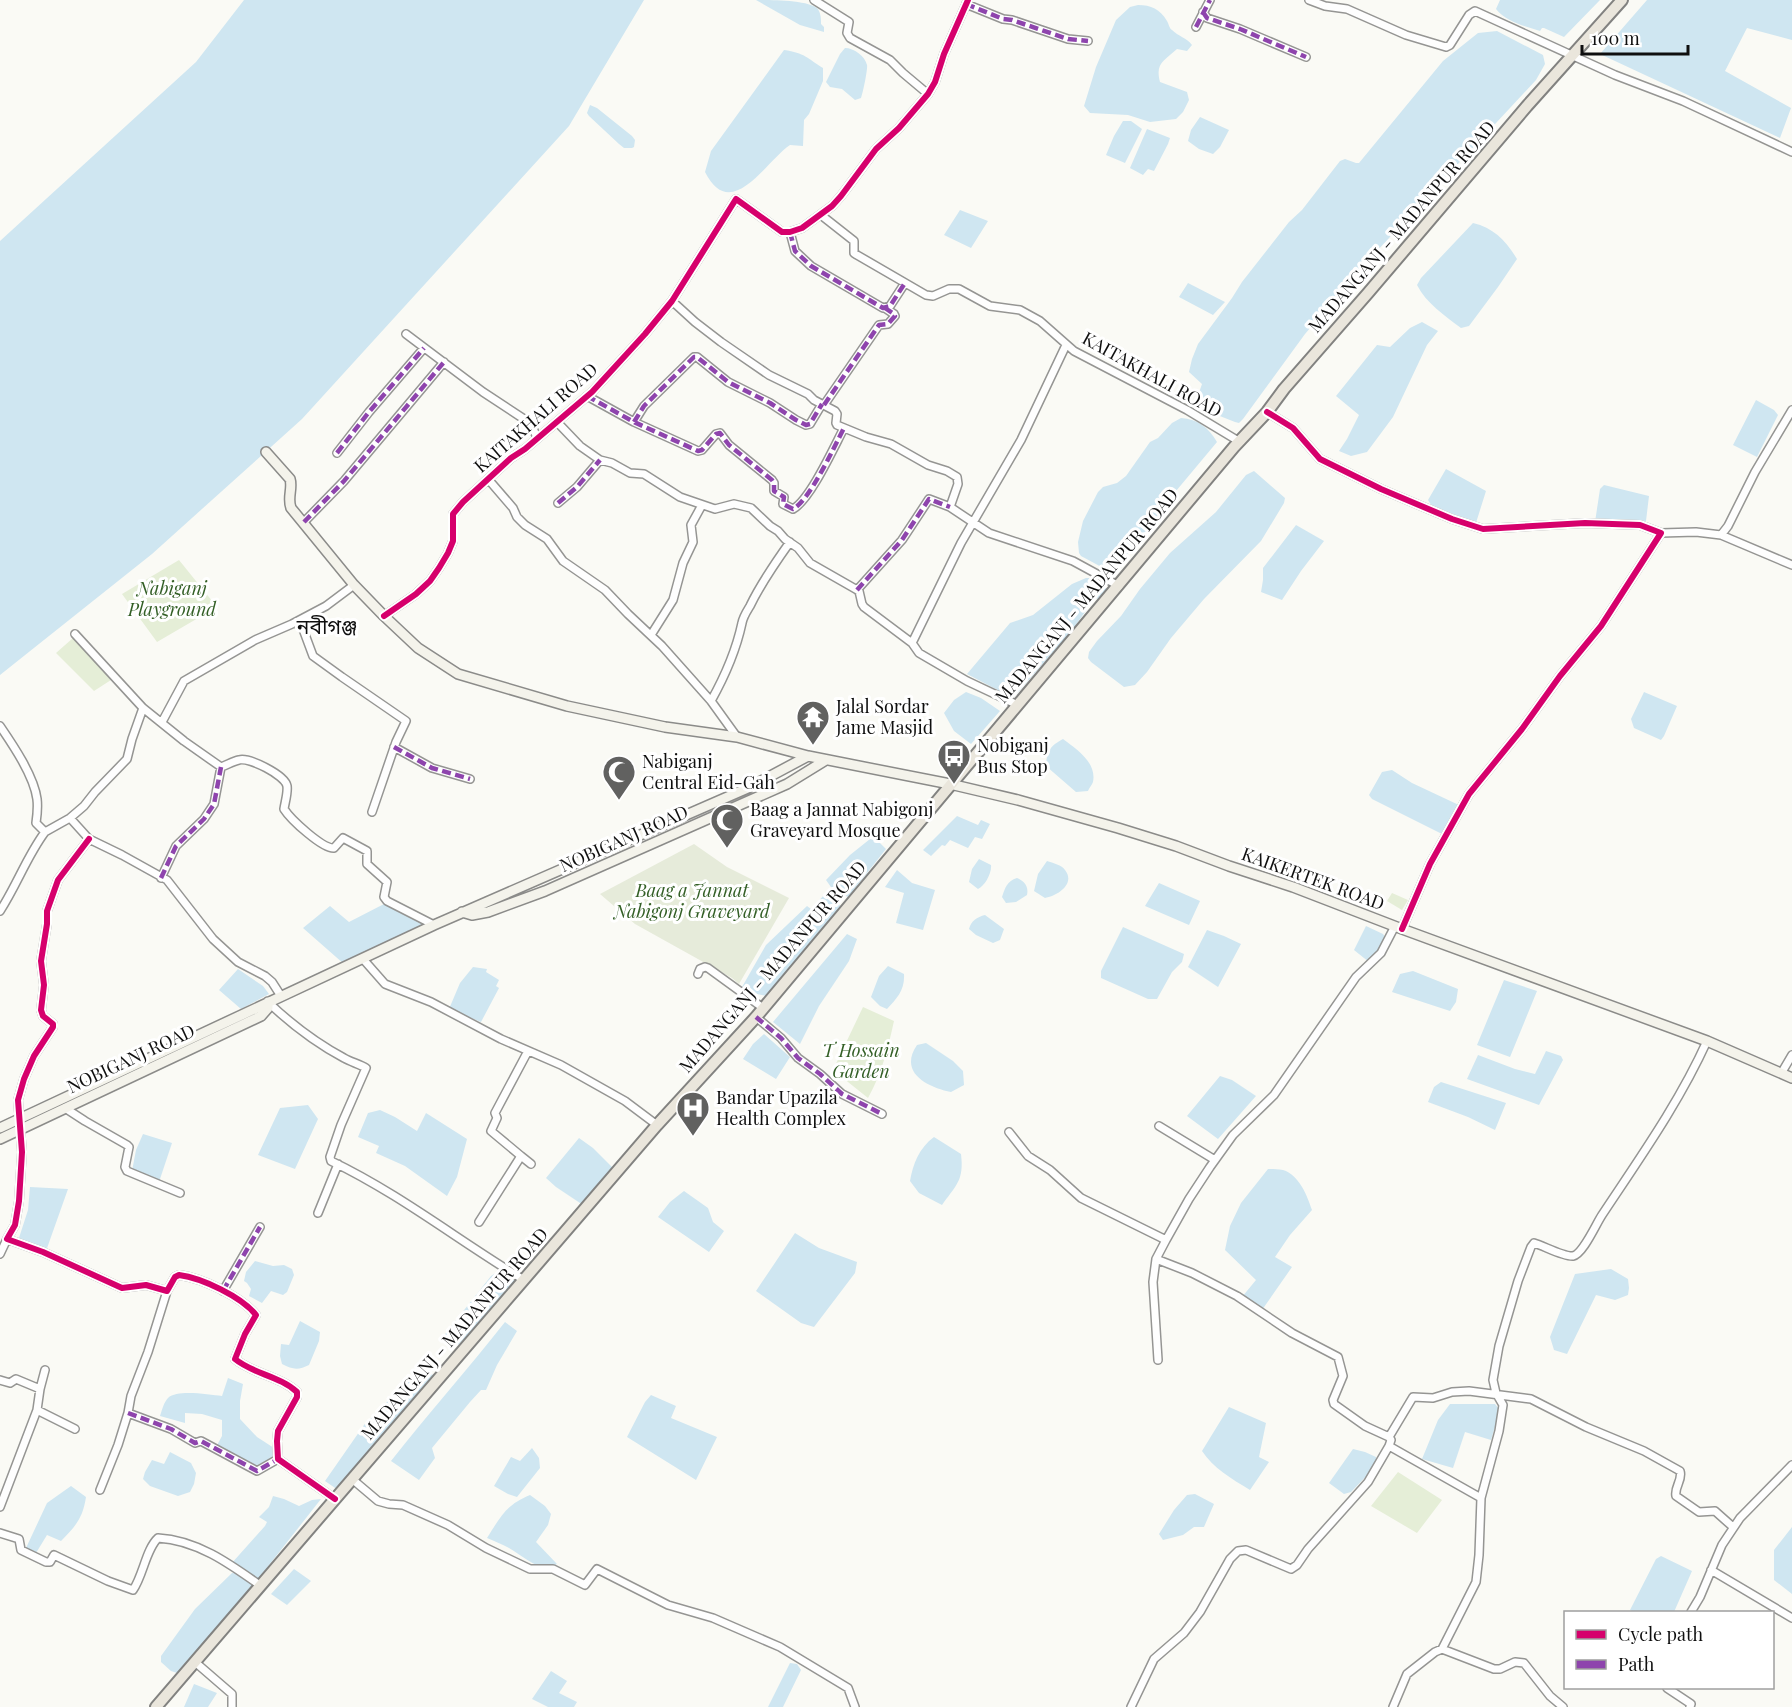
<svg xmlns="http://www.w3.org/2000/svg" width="1792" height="1707" font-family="'Playfair Display','Noto Sans Bengali',serif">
	<rect width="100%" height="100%" fill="#fafaf5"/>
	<path fill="#e5eed7" d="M179 560 217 607 157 642 122 594Z
		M73 638 111 680 94 691 56 653Z
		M1392 893 1408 900 1402 910 1387 901Z
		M863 1007 894 1021C888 1048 882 1073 868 1098L833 1070Z
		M1398 1472 1442 1500 1417 1533 1371 1506Z"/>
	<path fill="#e6ebda" d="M694 844 727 867 789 898 739 984 732 978 635 924 600 894Z"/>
	<path fill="#cfe6f1" d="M244 0H644L569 126 302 419 152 554 0 675V241L196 62Z
		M756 0C773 0 809 0 818 9 821 14 821 19 821 24L824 27V32L800 25Z
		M1500 0H1600L1564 37 1544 28H1542L1540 31C1525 26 1506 22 1496 9Z
		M1647 0H1792V40L1747 28 1725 71 1791 108 1780 138 1600 54Z
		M1138 5C1151 5 1160 9 1167 21 1169 24 1169 28 1172 30 1178 36 1187 38 1192 45L1187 51 1177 49C1164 61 1155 63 1160 82L1187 92 1189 100 1183 112 1176 119 1150 122 1128 115 1090 113 1084 106 1096 67 1116 20 1130 7Z
		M1497 31 1543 55 1545 64 1536 80 1363 266 1305 334 1243 419 1239 423 1235 422 1202 409 1195 404 1202 384 1189 372 1192 359 1198 344 1232 298 1242 282 1289 222 1302 210 1340 161 1345 159 1356 163H1359L1443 61 1478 33Z
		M845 48C854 48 865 56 867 65 868 68 863 93 861 98L855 100 842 89 830 87 826 82 840 54Z
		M784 50C805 53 807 58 823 68V81L809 114 804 120 803 146 790 145C766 161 731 224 705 172L711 151Z
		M590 105 597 108 632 136 635 140 634 147 632 148H624L619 144 589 116 587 113Z
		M1200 117 1229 130 1220 147 1213 154 1199 149 1188 141 1191 130Z
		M1123 121H1131L1142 129 1125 163 1106 155 1114 136Z
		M1147 129 1170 138 1168 144 1154 171 1148 169 1143 175 1130 168Z
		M960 210 988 221 971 248 944 235Z
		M1473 223C1494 228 1506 241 1517 259L1498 287 1469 326 1461 328C1445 316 1426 303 1417 285L1421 278Z
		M1188 283 1225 302 1213 315 1179 297Z
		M1422 322 1438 331 1427 345 1393 417 1367 452 1351 456 1339 451 1347 439 1359 415 1336 396 1377 345 1390 347 1410 328Z
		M1756 400 1774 410 1778 415 1757 457 1733 445Z
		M1181 418C1198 419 1209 428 1217 442L1171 497 1132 551 1128 553 1112 571 1107 570 1081 556 1079 553 1078 542 1083 521 1098 492 1103 487 1117 483 1126 476 1150 442 1158 438 1172 423Z
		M1446 469 1486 491 1475 526C1461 521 1450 514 1435 511L1428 500Z
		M1254 471 1285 498 1284 503 1261 541 1204 599 1171 638 1147 672 1135 685 1124 687 1091 662 1088 658 1089 652 1097 641 1121 616 1140 589 1170 553 1216 512 1246 475Z
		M1604 485 1649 496 1646 521 1639 523 1595 522 1600 489Z
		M1296 525 1324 541 1301 571 1282 600 1261 592 1263 580V568Z
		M1086 578H1090L1094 585 1102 584 1108 591 1102 600 1095 598 1070 633 1013 698 967 674 1010 623 1033 615 1072 584Z
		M966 692 981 698 1000 711 971 744 954 731 944 713 954 700Z
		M1644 692 1677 706 1664 736 1661 740 1634 728 1631 719Z
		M1063 739C1076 749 1097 762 1093 782 1092 785 1089 788 1088 791L1076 792 1046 766C1047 751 1050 746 1063 739Z
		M1392 770 1412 783 1461 806 1442 834 1372 799 1369 795 1382 772Z
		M957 816 978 825 981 820 990 824 982 839 975 837 968 848 950 840 945 846 942 845 931 856 923 850Z
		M870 839 879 842 886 849 848 897 833 890 826 880 850 855Z
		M979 859 991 865C992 873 985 886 978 889L969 882 972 869Z
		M1047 861C1053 863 1062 865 1065 870 1076 884 1057 896 1045 898L1034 891 1038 874Z
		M897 870 912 883 935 890 923 930 896 923 904 893 885 887Z
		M1017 878C1024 881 1029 886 1027 895L1016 902 1006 903 1002 897C1005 888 1007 881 1017 878Z
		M1159 883 1200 901 1189 925 1145 906Z
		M826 893 837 901 841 907 767 996 757 994 742 987 766 945 807 906 811 909Z
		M384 904 428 926 344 964 303 928 330 906 349 922Z
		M985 915 1004 929 1000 940 993 943 976 935 969 929C971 921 977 917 985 915Z
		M1366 926 1383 934 1387 940 1382 951 1369 962 1354 950Z
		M1123 927 1184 954 1182 962 1172 972 1157 999H1148L1101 978V971Z
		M1207 930 1224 936 1241 944 1218 987 1188 967Z
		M847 934 857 939 849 961 819 1006 800 1044 773 1022Z
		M888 966 904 974C905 990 897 998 887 1009L880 1006 871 997 879 976Z
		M473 967 487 969 486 972 499 980 496 986 499 988 481 1022 449 1009 460 983Z
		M238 969 263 986 269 994 241 1009 219 990Z
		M1413 971 1458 989 1456 1002 1450 1011 1392 992 1400 974Z
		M1504 980 1537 991 1510 1057 1477 1045Z
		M764 1034 790 1057 776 1079 743 1059 753 1044Z
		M926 1043 953 1061 963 1071 964 1085 951 1092C928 1087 898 1073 917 1045Z
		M1546 1051 1561 1056 1563 1060 1539 1105 1467 1079 1478 1055 1515 1069 1535 1074Z
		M1220 1076 1232 1080 1256 1096 1218 1139 1187 1116Z
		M1441 1082 1506 1103 1495 1130 1468 1117 1428 1102 1434 1087Z
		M308 1105 318 1119 295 1169 258 1155 280 1108Z
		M380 1110 395 1117 417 1131 426 1113 467 1139 457 1177 447 1196 405 1166 376 1153 379 1146 358 1137 368 1113Z
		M143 1134 172 1143 159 1182 132 1171 136 1150Z
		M934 1137 961 1154C964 1180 957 1184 942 1205L919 1193 910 1181C913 1164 919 1148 934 1137Z
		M579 1138 593 1148 613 1168 583 1205 556 1187 546 1178Z
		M1268 1169C1272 1169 1278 1169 1283 1170 1299 1175 1307 1195 1312 1210L1290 1235 1275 1257 1292 1267 1262 1310 1242 1297 1256 1280 1225 1250 1230 1226 1241 1203Z
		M30 1187 68 1189 46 1251 18 1241 28 1210Z
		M684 1191 708 1208 713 1222 724 1231 709 1252 658 1217 670 1202Z
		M795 1233 819 1248 857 1262 855 1273 814 1327 801 1323 756 1291Z
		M255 1261 273 1266 284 1265 292 1269 294 1275 287 1292 283 1295 271 1291 262 1303 249 1296 251 1289 247 1283 244 1281 246 1272Z
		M1611 1269 1628 1279 1629 1288 1628 1295 1615 1300 1596 1295 1567 1354 1554 1350 1550 1337 1575 1274Z
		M500 1270 518 1283 458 1345 442 1338 491 1276Z
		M300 1321 320 1332 319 1341 309 1365C299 1370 293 1370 282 1364L280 1356 281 1344 289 1345Z
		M505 1322 517 1331 497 1365 486 1390H481L470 1402 432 1448 435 1458 419 1480 391 1461C428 1414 468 1369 505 1322Z
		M424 1369 433 1375 338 1490 325 1481 364 1425 412 1377Z
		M228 1378 243 1384 240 1401V1419L257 1437 274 1448 275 1460 258 1470 216 1447 222 1436V1420L202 1414 185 1413V1423L160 1416C162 1410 164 1402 168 1398 178 1389 209 1395 222 1396Z
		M651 1395 676 1406 671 1418 717 1437 696 1480 627 1437 645 1402Z
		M1450 1404H1495L1500 1410 1491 1440 1465 1432 1453 1468 1422 1459 1438 1420Z
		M1229 1407 1266 1423 1259 1457 1269 1462 1250 1490C1232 1479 1213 1468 1202 1451Z
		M532 1448 539 1458 540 1468 517 1497 508 1494 494 1486 511 1457 520 1461Z
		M1353 1449 1365 1452 1376 1457V1466L1351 1492 1344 1494 1329 1483Z
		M170 1452 191 1463 196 1473 194 1484 190 1492 178 1496 150 1486 143 1479 145 1472 152 1460 164 1464Z
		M71 1486 86 1497C83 1518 75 1527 61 1541L47 1535 36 1553 26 1548 47 1503Z
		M1195 1494 1214 1504 1204 1527H1194L1183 1535 1163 1540 1159 1534 1174 1510 1187 1495Z
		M530 1495 545 1506 551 1514 548 1525 536 1542 557 1564C539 1574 524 1556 509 1548 502 1544 494 1541 487 1538 501 1516 506 1505 530 1495Z
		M273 1496 284 1499 299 1506 312 1500 321 1499 258 1579 231 1564 265 1526 267 1522 259 1517 269 1507Z
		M1792 1527V1594L1774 1580V1550Z
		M1661 1556 1692 1571 1674 1612H1634L1630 1610 1656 1559Z
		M294 1569 311 1581 287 1605 271 1594Z
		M232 1573C241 1573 249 1580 254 1587L182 1670 177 1673 171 1671 161 1662V1656L195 1609Z
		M790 1663 797 1664 801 1670 783 1707H768Z
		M551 1671 567 1681 559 1693 577 1702 574 1707H548L532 1699Z
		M194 1684 217 1693 208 1707H184Z"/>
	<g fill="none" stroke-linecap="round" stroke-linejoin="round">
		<g stroke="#959593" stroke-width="10">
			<path id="street" d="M814 0 849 22 847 33 850 38 890 60 903 73 928 94
				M1309 0 1325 6 1347 9 1406 35 1446 47 1450 45 1469 15 1475 11 1615 75 1683 101 1792 152
				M966 4 1003 19 1012 20 1068 39 1088 41
				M1203 12 1207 18 1240 29 1306 57
				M1196 27 1210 0
				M821 215 854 241V253L857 255 926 295 933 296 949 289H959L990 306 1020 310 1040 321 1074 351 1187 410 1240 442
				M790 232 795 251 811 266 883 308 890 306 905 283
				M672 301 695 322 721 342 769 375 808 394 814 400 835 411 837 414 836 423 837 425 866 437 891 444 928 465 947 471 957 477 958 484 950 507 989 533 1073 561 1119 586
				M406 334 483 392 527 421 533 428 537 438
				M587 396 634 422 698 451 702 450 716 434 720 433 729 445 772 480 774 483V491L784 497 783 504 793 509C810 500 834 447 844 428
				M824 405 879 325 888 324 895 316 894 314 885 308
				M1267 412 1293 428 1320 459 1381 489 1452 519 1483 529 1585 523 1640 525 1661 533 1601 626 1560 676 1522 729 1469 794 1430 864 1402 929
				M557 422 580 446 600 460 612 463 630 473 644 474 680 497 715 509 734 504 751 508 770 526 778 531 785 539 798 548 810 563 859 591 862 604 864 607 912 643 919 653 967 681 1018 705
				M634 422 644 406 694 357H697L728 382 770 403 796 420 806 425 810 424 822 404
				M337 453 369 412 424 348
				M488 479 513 508 517 517 525 525 547 539 563 561 605 590 628 614 662 646 711 701 737 737
				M558 503 577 487 600 460
				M304 522 344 481 444 362
				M1661 533 1696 532 1721 535 1792 565
				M1721 535 1728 526 1755 472 1792 410
				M857 590 902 540 929 499 950 507
				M384 616 416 594 430 581 439 568 448 553 453 541V514L463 502 511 458 525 449 592 392 645 334 672 301 736 199 782 232H790L802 228 832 206 841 196 876 149 899 128 928 94 935 82 944 54 968 0
				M300 621 313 656 342 677 406 721 396 742 372 812
				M75 634 143 708 184 741 221 767C227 765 233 761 239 760 249 757 285 775 287 786 288 793 285 802 284 809 291 820 323 849 334 848L343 838 367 851V864L387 882 384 897 387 901 434 925
				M651 635 673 600 683 563 693 542 691 525 702 505
				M912 643 961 543 1021 440 1066 345
				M711 701C725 676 736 651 742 623 743 617 747 611 750 606 761 583 775 563 790 542
				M162 722 184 681 255 640 292 624 326 606 354 585
				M0 726C13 745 34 776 37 799 38 807 37 816 36 823L45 832C27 856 17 885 0 911
				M394 747 432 768 470 779
				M70 818 89 839 122 855 167 880 213 939 238 962 265 976 272 982 281 996
				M45 832 70 818 84 806 95 792 127 759 132 739 143 708
				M89 839 58 880 47 911V924L41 961 44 985 41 1010 43 1016 53 1024V1027L34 1056 24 1079 18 1100 22 1152 19 1201 15 1225 7 1239 43 1252 122 1288 146 1285 167 1291 175 1277 179 1275C202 1278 242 1297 256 1315L245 1334 235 1359C253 1374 280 1376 297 1392V1397L278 1431 277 1441 278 1459 335 1499
				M161 878 176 846 204 819 214 804 221 767
				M363 959 385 984 431 1002 501 1039 561 1065 625 1101 657 1125
				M698 974 700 969 705 967 708 968 763 1008
				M268 1002C291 1024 316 1043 344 1058 351 1062 359 1064 366 1068L341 1125 330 1157 331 1161C400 1194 459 1241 524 1280
				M756 1017 781 1038 798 1058 820 1074 842 1094 882 1114
				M1782 1072 1792 1055
				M65 1108 85 1121 127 1145 129 1147 125 1167 127 1171 180 1193
				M1159 1126 1215 1160
				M1009 1132 1028 1156 1050 1170 1081 1198 1166 1240
				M521 1156 531 1164
				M318 1213 338 1164
				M479 1222 521 1156 491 1131 497 1118 495 1113 528 1051
				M0 1254 7 1239
				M1156 1259 1192 1273 1237 1296 1292 1333 1338 1357 1343 1376 1333 1400 1334 1404 1365 1426 1389 1437
				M223 1291 260 1227
				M1158 1360 1153 1282 1156 1259 1166 1240 1189 1199 1210 1167 1233 1135 1274 1095 1356 977 1381 953 1395 926
				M0 1380 10 1383 16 1379 40 1389 37 1410 75 1429
				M40 1389 45 1370
				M128 1413 171 1429 195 1443 201 1441 257 1471 278 1459
				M1389 1446 1481 1498
				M352 1479 378 1501 389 1504 403 1505 448 1525 486 1548 530 1569H553L585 1585 597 1569 668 1605 713 1618 780 1647 848 1688 855 1707
				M100 1490 118 1445 128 1413 131 1396 148 1352 167 1291
				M0 1507 37 1410
				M0 1533 19 1539 21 1550 46 1562H50L54 1555 108 1581 133 1590C143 1576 146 1549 158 1538 197 1540 230 1564 261 1586
				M1711 1570 1792 1618
				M1691 1612 1700 1597 1722 1545 1740 1518 1792 1465
				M1442 1649 1476 1582 1479 1555 1481 1498 1499 1431 1503 1405 1496 1393 1493 1380 1499 1346 1518 1281 1531 1247 1534 1243C1544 1246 1564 1257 1573 1256 1583 1254 1596 1224 1602 1215 1639 1159 1679 1103 1707 1041
				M195 1662 232 1694V1707
				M1667 1688 1691 1704 1690 1707
				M1131 1707 1154 1659 1184 1633 1200 1612 1230 1559 1238 1551 1246 1550 1291 1569 1297 1565 1308 1549 1368 1482 1389 1446 1391 1440 1389 1437 1413 1397 1433 1398 1452 1392 1469 1391 1531 1399 1586 1427 1644 1451 1680 1471C1683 1480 1674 1487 1676 1496L1699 1512 1715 1511 1733 1527
				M1393 1707 1407 1674 1435 1652 1442 1649 1494 1669H1500L1515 1662 1524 1663 1550 1696 1563 1707"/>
		</g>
		<g stroke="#8b8b89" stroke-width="12">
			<path id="secondary" d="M266 452 290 479C293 488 287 498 291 508L354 585 384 616 418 648 458 674 567 706 665 727 737 737 808 756 950 784 1018 800 1118 828 1176 846 1229 866 1293 887 1402 929 1707 1041 1792 1078
				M462 912 472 915 488 912 545 891 787 784 826 760
				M0 1128 434 925 748 788 808 756
				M0 1139 261 1016 268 1008V1002"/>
		</g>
		<g stroke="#828280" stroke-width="14">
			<path id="primary" d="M156 1707 657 1125 756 1017 1234 447 1267 412 1284 389 1368 293 1527 106 1622 0"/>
		</g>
		<use href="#street" stroke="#fefefe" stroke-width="7"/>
		<use href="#secondary" stroke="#f4f3eb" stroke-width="9"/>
		<use href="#primary" stroke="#eae6dc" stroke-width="10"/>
		<path stroke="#8e44ad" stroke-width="4.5" stroke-dasharray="9 4.5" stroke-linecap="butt" d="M966 4 1003 19 1012 20 1068 39 1088 41
			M1203 12 1207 18 1240 29 1306 57
			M1196 27 1210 0
			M790 232 795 251 811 266 883 308 890 306 905 283
			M587 396 634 422 698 451 702 450 716 434 720 433 729 445 772 480 774 483V491L784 497 783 504 793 509C810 500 834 447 844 428
			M824 405 879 325 888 324 895 316 894 314 885 308
			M634 422 644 406 694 357H697L728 382 770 403 796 420 806 425 810 424 822 404
			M337 453 369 412 424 348
			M558 503 577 487 600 460
			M304 522 344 481 444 362
			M857 590 902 540 929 499 950 507
			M394 747 432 768 470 779
			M161 878 176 846 204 819 214 804 221 767
			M756 1017 781 1038 798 1058 820 1074 842 1094 882 1114
			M223 1291 260 1227
			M128 1413 171 1429 195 1443 201 1441 257 1471 278 1459"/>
		<g stroke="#fff" stroke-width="10">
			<path id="cycleway" d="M1267 412 1293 428 1320 459 1381 489 1452 519 1483 529 1585 523 1640 525 1661 533 1601 626 1560 676 1522 729 1469 794 1430 864 1402 929
				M384 616 416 594 430 581 439 568 448 553 453 541V514L463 502 511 458 525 449 592 392 645 334 672 301 736 199 782 232H790L802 228 832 206 841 196 876 149 899 128 928 94 935 82 944 54 968 0
				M89 839 58 880 47 911V924L41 961 44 985 41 1010 43 1016 53 1024V1027L34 1056 24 1079 18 1100 22 1152 19 1201 15 1225 7 1239 43 1252 122 1288 146 1285 167 1291 175 1277 179 1275C202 1278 242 1297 256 1315L245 1334 235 1359C253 1374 280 1376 297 1392V1397L278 1431 277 1441 278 1459 335 1499"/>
		</g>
		<use href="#cycleway" stroke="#d6006c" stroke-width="6"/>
	</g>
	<defs>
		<g id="temple-pin" transform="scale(1.725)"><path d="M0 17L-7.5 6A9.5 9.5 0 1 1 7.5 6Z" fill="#616160" stroke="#fff"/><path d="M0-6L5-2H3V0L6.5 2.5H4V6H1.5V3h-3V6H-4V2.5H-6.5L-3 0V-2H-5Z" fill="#fff"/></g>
		<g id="bus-pin" transform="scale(1.725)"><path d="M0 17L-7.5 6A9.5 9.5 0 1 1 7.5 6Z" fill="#616160" stroke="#fff"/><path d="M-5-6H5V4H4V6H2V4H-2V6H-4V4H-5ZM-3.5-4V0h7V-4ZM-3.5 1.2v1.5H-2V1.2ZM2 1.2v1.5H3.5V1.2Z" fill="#fff"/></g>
		<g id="mosque-pin" transform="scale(1.725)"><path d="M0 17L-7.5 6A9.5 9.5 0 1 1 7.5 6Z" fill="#616160" stroke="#fff"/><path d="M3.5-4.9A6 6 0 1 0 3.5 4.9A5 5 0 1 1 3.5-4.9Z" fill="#fff"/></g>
		<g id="hospital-pin" transform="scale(1.725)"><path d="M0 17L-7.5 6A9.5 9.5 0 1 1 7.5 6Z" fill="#616160" stroke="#fff"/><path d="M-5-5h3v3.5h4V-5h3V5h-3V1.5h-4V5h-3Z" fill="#fff"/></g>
	</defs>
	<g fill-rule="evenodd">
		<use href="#temple-pin" x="813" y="717"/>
		<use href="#bus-pin" x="954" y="756"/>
		<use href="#mosque-pin" x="619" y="772"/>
		<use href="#mosque-pin" x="727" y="820"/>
		<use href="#hospital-pin" x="693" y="1108"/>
	</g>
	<g text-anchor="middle" stroke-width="6" stroke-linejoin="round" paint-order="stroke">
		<g font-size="18" fill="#0f0f0f" stroke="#fff">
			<text transform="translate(1402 227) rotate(-49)" y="6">MADANGANJ - MADANPUR ROAD</text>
			<text transform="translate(1152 375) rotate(29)" y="6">KAITAKHALI ROAD</text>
			<text transform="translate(536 418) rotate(-41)" y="6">KAITAKHALI ROAD</text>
			<text transform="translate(1087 596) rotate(-50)" y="6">MADANGANJ - MADANPUR ROAD</text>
			<text transform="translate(624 839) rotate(-24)" y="6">NOBIGANJ ROAD</text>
			<text transform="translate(1313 879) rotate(20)" y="6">KAIKERTEK ROAD</text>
			<text transform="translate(773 967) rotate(-49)" y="6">MADANGANJ - MADANPUR ROAD</text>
			<text transform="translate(131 1059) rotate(-25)" y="6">NOBIGANJ ROAD</text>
			<text transform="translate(455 1334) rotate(-49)" y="6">MADANGANJ - MADANPUR ROAD</text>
		</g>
		<g font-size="18" font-style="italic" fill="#335f26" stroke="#fff">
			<text x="172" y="595">Nabiganj<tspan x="172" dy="21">Playground</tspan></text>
			<text x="692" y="897">Baag a Jannat<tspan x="692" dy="21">Nabigonj Graveyard</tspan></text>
			<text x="861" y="1057">T Hossain<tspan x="861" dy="21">Garden</tspan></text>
		</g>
		<g font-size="18" fill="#0f0f0f" stroke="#fff" text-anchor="start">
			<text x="836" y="713">Jalal Sordar<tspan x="836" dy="21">Jame Masjid</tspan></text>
			<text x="977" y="752">Nobiganj<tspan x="977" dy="21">Bus Stop</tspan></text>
			<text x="642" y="768">Nabiganj<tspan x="642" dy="21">Central Eid-Gah</tspan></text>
			<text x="750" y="816">Baag a Jannat Nabigonj<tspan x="750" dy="21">Graveyard Mosque</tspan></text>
			<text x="716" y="1104">Bandar Upazila<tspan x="716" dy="21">Health Complex</tspan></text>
		</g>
		<g font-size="21" fill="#0f0f0f" stroke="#fff">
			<text x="327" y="634">নবীগঞ্জ</text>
		</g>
	</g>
	<rect x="1564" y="1611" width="210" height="78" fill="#ffffff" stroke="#9f9f9f" stroke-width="1.5"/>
	<rect x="1576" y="1630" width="30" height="9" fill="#d6006c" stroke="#9f9f9f" stroke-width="1.5"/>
	<text x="1618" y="1641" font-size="18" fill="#0f0f0f">Cycle path</text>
	<rect x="1576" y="1660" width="30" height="9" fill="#8e44ad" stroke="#9f9f9f" stroke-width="1.5"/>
	<text x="1618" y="1671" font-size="18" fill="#0f0f0f">Path</text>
	<path d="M1582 45v9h106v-9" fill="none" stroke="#0f0f0f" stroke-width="3"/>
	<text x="1591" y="45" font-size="18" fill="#0f0f0f" stroke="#ffffff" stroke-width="4.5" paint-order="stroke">100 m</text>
</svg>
